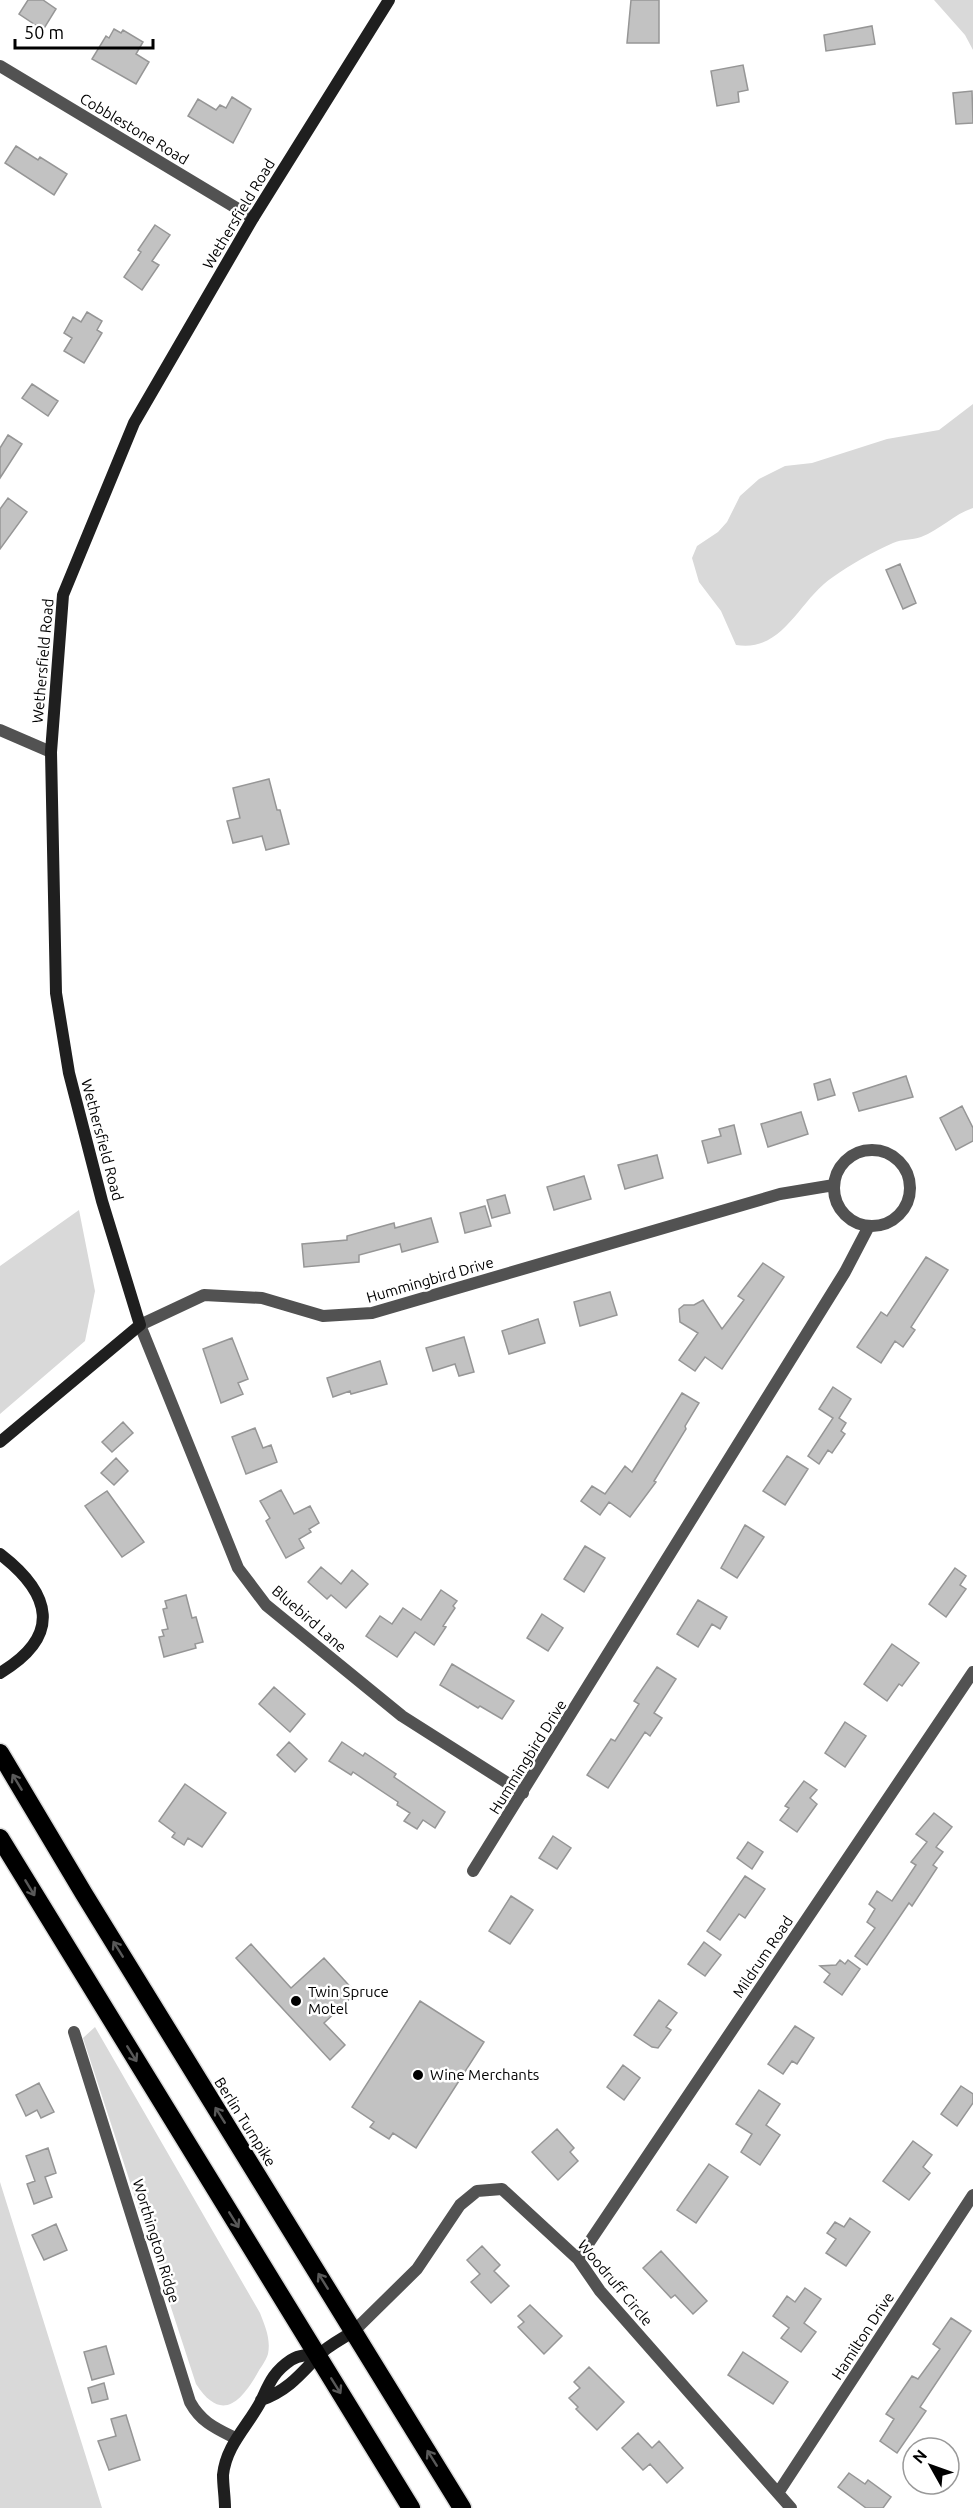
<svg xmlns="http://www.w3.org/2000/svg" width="973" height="2508" font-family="Ubuntu,sans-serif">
	<rect width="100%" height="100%" fill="#fff"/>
	<path fill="#d9d9d9" d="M934 0H973V50L965 35Z
		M973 404V508C954 514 940 530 921 537 912 540 902 539 893 543 873 552 851 564 833 577 799 599 784 653 736 645L721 611 699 582 692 558 697 546 718 532 727 522 740 496 759 479 785 466 812 463 887 439 939 430Z
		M79 1210 95 1291 85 1341 0 1414V1266Z
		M95 2027 260 2313C265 2326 271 2339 268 2354 266 2361 260 2368 257 2374 239 2405 220 2421 196 2384L83 2038Z
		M0 2182 102 2508H0Z"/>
	<path fill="#c2c2c2" stroke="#969696" stroke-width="1.5" d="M28 0H43L56 9 43 30 19 14Z
		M631 0H659V43H627Z
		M872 26 875 44 826 51 824 35Z
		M114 29 121 33 123 30 143 42 136 54 149 62 136 84 92 59 106 36 109 38Z
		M743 65 748 90 738 92 739 102 717 106 711 71Z
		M972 91 973 123 956 124 953 93Z
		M232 97 251 109 233 143 188 116 198 99 216 110 220 105 226 108Z
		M16 146 38 160 40 157 67 174 54 195 5 163Z
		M155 225 170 235 152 261 159 265 142 290 124 277 141 252 138 250Z
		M87 312 102 321 97 330 102 333 84 363 64 351 72 338 64 333 73 317 81 322Z
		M32 384 58 401 48 416 22 398Z
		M8 435 22 444 0 478V448Z
		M8 498 27 512 0 549V509Z
		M900 564 916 603 903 609 886 570Z
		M269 779 277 810H280L289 844 266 850 262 836 233 843 227 821 240 818 233 788Z
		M906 1076 913 1097 859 1111 853 1093Z
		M830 1079 835 1095 818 1100 814 1084Z
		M962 1106 973 1128V1141L956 1150 940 1118Z
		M801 1112 808 1134 768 1147 761 1124Z
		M734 1125 741 1154 708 1163 702 1141 721 1136 719 1129Z
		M657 1155 663 1178 625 1189 618 1165Z
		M584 1176 591 1199 554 1210 547 1187Z
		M505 1195 510 1213 492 1218 487 1200Z
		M485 1206 491 1226 465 1233 460 1213Z
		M431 1218 438 1242 402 1252 400 1244 359 1255V1262L304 1267 302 1244 347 1240V1236L394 1223 395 1228Z
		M926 1257 948 1270 911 1327 915 1330 903 1347 895 1341 881 1363 857 1347 881 1312 887 1316Z
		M763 1263 784 1277 722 1369 705 1357 695 1371 679 1360 698 1333 680 1322 679 1309 684 1305H694L703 1300 722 1329 744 1300 738 1296Z
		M610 1292 617 1315 580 1326 574 1302Z
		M538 1319 545 1343 509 1354 502 1331Z
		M464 1337 474 1372 459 1376 455 1364 433 1371 426 1348Z
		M232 1338 248 1379 238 1383 243 1394 221 1403 203 1349Z
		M380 1361 387 1384 351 1394 350 1391 333 1397 327 1378Z
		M833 1387 851 1399 839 1418 846 1423 841 1431 845 1434 832 1453 828 1450 819 1464 808 1456 833 1418 819 1409Z
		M682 1393 699 1403 685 1426 686 1429 654 1481 656 1482 630 1517 609 1502 600 1515 581 1501 592 1486 605 1494 625 1466 632 1472Z
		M123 1422 133 1433 112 1452 102 1442Z
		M255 1428 263 1448 271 1445 277 1462 246 1474 232 1437Z
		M787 1456 808 1469 785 1505 763 1491Z
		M116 1458 128 1471 114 1485 101 1473Z
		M281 1490 294 1514 310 1506 319 1523 309 1529 311 1532 299 1539 304 1548 286 1558 266 1521 270 1518 260 1501Z
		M107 1491 144 1542 122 1557 85 1506Z
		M745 1525 764 1537 737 1578 721 1568Z
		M585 1546 605 1558 584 1592 564 1579Z
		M321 1567 341 1584 352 1570 368 1584 346 1608 331 1595 327 1599 308 1582Z
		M955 1568 966 1576 960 1585 966 1589 946 1617 929 1604Z
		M441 1590 457 1601 453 1606 455 1608 443 1626 446 1627 434 1645 415 1632 397 1657 366 1636 380 1616 392 1624 403 1608 421 1620Z
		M186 1595 192 1618 196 1617 203 1642 195 1644 196 1648 164 1657 159 1637 164 1636 162 1630 168 1629 163 1609 167 1608 165 1601Z
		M698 1600 727 1617 720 1629 712 1624 698 1647 677 1634Z
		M542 1614 563 1628 548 1651 527 1638Z
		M892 1644 919 1663 902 1686 899 1684 887 1701 864 1684Z
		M452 1664 514 1701 502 1719 480 1706 478 1708 440 1685Z
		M657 1667 676 1679 654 1713 662 1718 650 1736 645 1732 608 1788 587 1775 611 1739 615 1741 639 1704 634 1701Z
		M274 1687 305 1714 290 1732 259 1704Z
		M845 1722 866 1736 845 1767 825 1753Z
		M289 1742 307 1759 295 1772 277 1755Z
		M342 1742 363 1756 365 1753 396 1774 394 1777 445 1812 435 1828 423 1820 417 1829 404 1821 410 1813 397 1805 398 1802 353 1772 351 1775 329 1761Z
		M804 1781 817 1790 810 1798 817 1804 797 1832 780 1820 789 1808 785 1806Z
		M185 1784 226 1813 202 1847 188 1838 184 1845 172 1837 175 1833 159 1821Z
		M934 1813 952 1827 936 1847 943 1852 933 1865 937 1868 912 1906 909 1903 867 1965 855 1956 875 1928 867 1922 875 1909 869 1904 877 1891 892 1901 916 1865 911 1862 927 1842 916 1834Z
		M553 1836 571 1848 557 1869 539 1858Z
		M748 1842 763 1852 752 1869 737 1858Z
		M745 1876 765 1889 745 1918 739 1914 720 1940 707 1931Z
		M511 1896 533 1910 510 1944 489 1931Z
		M704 1942 721 1955 705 1976 688 1964Z
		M251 1944 291 1988 324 1958 356 1993 324 2023 345 2045 330 2060 236 1958Z
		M840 1960 845 1964 848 1960 860 1969 842 1995 824 1982 830 1974 820 1966 836 1965Z
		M659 2000 677 2013 666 2027 671 2030 658 2048 652 2047 634 2035Z
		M420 2001 484 2042 416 2148 393 2133 389 2139 370 2127 374 2122 352 2107Z
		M795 2026 814 2038 797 2064 792 2061 783 2074 768 2064Z
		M623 2065 640 2078 624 2100 607 2087Z
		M39 2083 54 2112 41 2118 37 2110 26 2116 16 2095Z
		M961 2086 973 2094V2103L957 2126 941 2114Z
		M759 2090 780 2104 766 2125 780 2135 760 2165 741 2152 752 2134 736 2124Z
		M557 2129 574 2148 570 2152 578 2161 558 2180 532 2152Z
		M913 2141 932 2155 923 2167 930 2173 909 2200 883 2181Z
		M48 2148 56 2173 45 2177 52 2197 34 2204 27 2184 35 2181 26 2156Z
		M709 2164 728 2177 696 2223 677 2210Z
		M850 2218 870 2232 846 2266 826 2253 836 2239 827 2233 835 2222 844 2227Z
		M56 2224 67 2250 44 2260 32 2235Z
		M482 2246 500 2265 494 2271 509 2286 491 2303 471 2282 480 2274 467 2260Z
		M661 2251 707 2301 693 2314 675 2295 671 2298 643 2268Z
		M805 2288 821 2299 804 2323 816 2332 801 2352 781 2338 789 2328 773 2316 787 2296 795 2302Z
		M530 2305 562 2336 544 2354 518 2327 524 2322 518 2316Z
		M951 2318 971 2331 920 2407 926 2411 897 2453 880 2441 894 2419 886 2414 912 2376 918 2379 940 2349 933 2344Z
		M106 2346 114 2374 92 2380 84 2352Z
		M743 2352 788 2382 773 2404 728 2375Z
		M589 2367 624 2402 597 2430 576 2409 578 2407 569 2398 580 2388 574 2382Z
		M104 2383 108 2399 92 2403 88 2388Z
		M126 2415 140 2460 109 2470 98 2441 116 2436 111 2419Z
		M638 2433 652 2448 659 2441 683 2468 667 2483 650 2464 643 2470 622 2448Z
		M849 2473 865 2484 868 2480 891 2497 883 2508H866L838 2487Z"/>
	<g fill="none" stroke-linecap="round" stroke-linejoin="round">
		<g stroke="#dbdbdb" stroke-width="21">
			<path id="highway" d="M0 1753 84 1894 462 2508
				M0 1838 411 2508"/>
		</g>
		<path stroke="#525252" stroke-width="12" d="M0 66 253 218
			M0 730 51 752
			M834 1188a38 38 0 1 1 76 0a38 38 0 1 1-76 0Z
			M523 1793 402 1716 266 1605 238 1568 140 1325 204 1295 262 1298 323 1316 372 1313 780 1194 834 1185
			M473 1871 845 1272 869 1226
			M74 2032 190 2402C201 2422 215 2428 235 2438
			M578 2259 973 1672
			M354 2331 417 2269 460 2205 477 2191 502 2189 578 2259 600 2291 791 2508
			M778 2493 973 2195"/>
		<path stroke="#1f1f1f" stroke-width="12" d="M0 1442 140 1325 102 1201 69 1073 56 993 51 752 63 595 134 423 253 218 389 0
			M0 1554C52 1594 62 1636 0 1673
			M261 2400C287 2391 300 2375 318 2356 327 2346 342 2339 354 2331
			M225 2508C225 2497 223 2486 223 2475 226 2445 248 2426 261 2401 269 2384 273 2372 291 2360 300 2354 308 2355 318 2356"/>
		<use href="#highway" stroke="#000" stroke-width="18"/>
	</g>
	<defs><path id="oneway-shaft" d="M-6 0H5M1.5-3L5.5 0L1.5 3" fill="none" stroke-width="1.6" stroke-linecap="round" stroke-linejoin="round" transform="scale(1.5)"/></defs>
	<g stroke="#595959">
		<use href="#oneway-shaft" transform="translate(17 1782) rotate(-121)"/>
		<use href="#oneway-shaft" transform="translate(30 1888) rotate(59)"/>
		<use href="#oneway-shaft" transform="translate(118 1949) rotate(-122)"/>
		<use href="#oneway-shaft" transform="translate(132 2054) rotate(58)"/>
		<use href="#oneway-shaft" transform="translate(220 2115) rotate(-122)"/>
		<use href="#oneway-shaft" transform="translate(234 2220) rotate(58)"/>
		<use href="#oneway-shaft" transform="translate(323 2281) rotate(-122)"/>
		<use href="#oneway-shaft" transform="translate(336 2386) rotate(58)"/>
		<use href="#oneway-shaft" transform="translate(432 2458) rotate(-122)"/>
	</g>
	<g fill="#000" stroke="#fff" stroke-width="2">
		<circle cx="296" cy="2001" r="6"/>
		<circle cx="418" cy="2075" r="6"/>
	</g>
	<g text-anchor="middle" stroke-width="5" stroke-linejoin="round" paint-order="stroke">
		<g font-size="15" fill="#000" stroke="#fff">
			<text transform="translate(134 129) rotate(31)" y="5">Cobblestone Road</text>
			<text transform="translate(239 214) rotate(-59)" y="5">Wethersfield Road</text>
			<text transform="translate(43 661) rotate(-85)" y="5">Wethersfield Road</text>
			<text transform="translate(102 1140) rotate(75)" y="5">Wethersfield Road</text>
			<text transform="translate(430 1280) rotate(-16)" y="5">Hummingbird Drive</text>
			<text transform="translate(309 1619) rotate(41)" y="5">Bluebird Lane</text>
			<text transform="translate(528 1757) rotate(-58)" y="5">Hummingbird Drive</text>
			<text transform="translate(763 1957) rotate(-56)" y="5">Mildrum Road</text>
			<text transform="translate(245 2122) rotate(58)" y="5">Berlin Turnpike</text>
			<text transform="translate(156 2241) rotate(73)" y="5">Worthington Ridge</text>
			<text transform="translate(615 2283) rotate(50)" y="5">Woodruff Circle</text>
			<text transform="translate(863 2336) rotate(-57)" y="5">Hamilton Drive</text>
		</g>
		<g font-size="15" fill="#000" stroke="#fff" text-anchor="start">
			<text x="308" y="1997">Twin Spruce<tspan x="308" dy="17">Motel</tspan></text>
			<text x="430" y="2080">Wine Merchants</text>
		</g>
	</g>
	<g transform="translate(931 2466) rotate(310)"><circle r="28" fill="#ffffff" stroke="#999999" stroke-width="1.5"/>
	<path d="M0-4.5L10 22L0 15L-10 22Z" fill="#000000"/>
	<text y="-9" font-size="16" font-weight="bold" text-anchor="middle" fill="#000000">N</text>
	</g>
	<path d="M15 39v9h138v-9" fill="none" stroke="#000000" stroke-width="3"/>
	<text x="24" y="39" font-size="18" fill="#000000" stroke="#ffffff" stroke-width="4.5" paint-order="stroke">50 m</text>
</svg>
